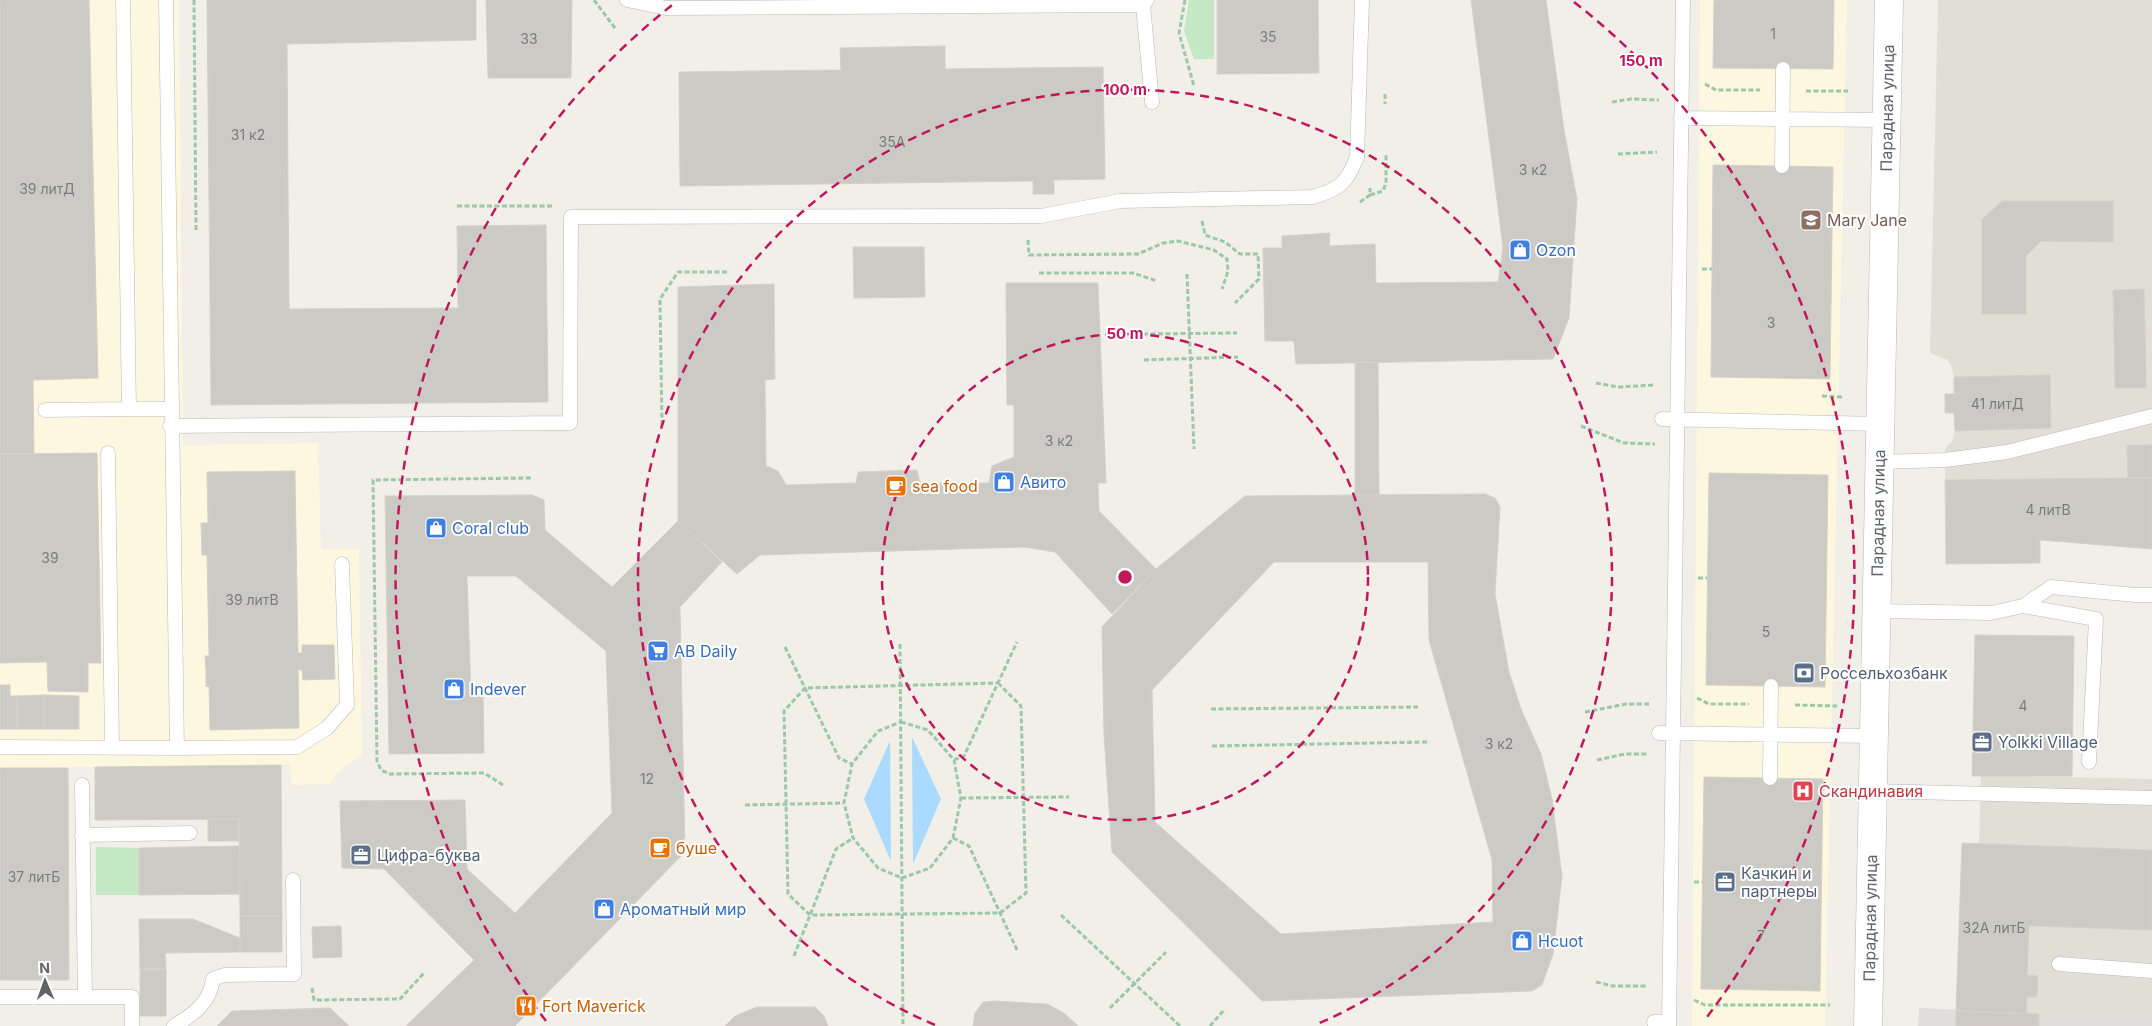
<svg xmlns="http://www.w3.org/2000/svg" width="2152" height="1026" font-family="Inter,sans-serif">
	<rect width="100%" height="100%" fill="#f1efe8"/>
	<path fill="#fef7e0" d="M0 0H179L183 445 318 443 321 550 359 549 362 754 339 771 330 784 292 785 290 765 0 768Z
		M1700 0H1847L1825 1026H1692Z"/>
	<path fill="#e0deda" d="M1919 1008 2152 1018V1026H1918Z"/>
	<path fill="#e1ded6" d="M1938 0H2152V478L1945 480V448L1953 440 1955 431 1954 413H1945V394H1954V377L1952 368 1948 360 1930 353Z
		M1981 775 2152 779V1018L2026 1014 1979 844Z"/>
	<path fill="#c5e8c5" d="M1189 0H1214V59H1194L1184 31Z
		M96 847 139 848V895H96Z"/>
	<path fill="#aadaff" d="M912 737 941 799 913 864Z
		M890 741 891 861 864 799Z"/>
	<path fill="#cccac5" stroke="#d6d1c6" fill-rule="evenodd" d="M0 0H89L98 378 33 380 34 454H0Z
		M207 0H476V40L287 44 289 309 458 308 457 226 546 225 548 402 211 405Z
		M486 0H572L571 78H488Z
		M1217 0H1318L1319 73 1217 74Z
		M1471 0H1546L1564 130 1577 199 1569 318 1553 359 1296 364 1294 341H1265L1263 248H1282V236L1330 233 1329 246 1375 244 1376 283 1498 282 1503 247Z
		M1714 0H1834L1833 69 1713 68Z
		M945 46V69L1103 67 1105 179 1054 180V194H1033V181L680 186 679 72 841 70 840 48Z
		M1713 165 1833 167 1830 379 1711 377Z
		M2002 201H2113V242L2041 241 2026 256V314H1982V219Z
		M853 247H924L925 297 854 298Z
		M1006 283H1098L1106 483H1098L1099 511 1156 569 1112 614 1055 552 1024 547 760 555 737 574 678 521V287L774 284 775 379 765 380 766 466 778 471 786 485 856 483 858 472 917 470 920 483H989L992 466 1014 457V405H1007Z
		M2144 289 2146 388H2115L2113 290Z
		M1355 362H1378L1379 495H1355Z
		M2050 375 2051 428 1955 431 1954 413H1945V394H1954V377Z
		M2127 445H2152V478H2128Z
		M97 453 101 663H88V692L48 691 47 662 0 663V454Z
		M295 471 298 653H302V645H334L335 679 303 680 302 670H298L299 728 210 730 209 686 206 687V671L205 656H209L207 555H202L201 523H208L207 472Z
		M1709 473 1828 475 1825 687 1706 685Z
		M2128 478H2152V549L2040 540V563L1946 564 1945 480Z
		M1485 494 1495 498 1500 507 1495 594 1509 672 1521 709 1541 754 1552 799 1562 876 1553 954 1542 985 1532 991 1262 1001 1112 852 1104 735 1102 627 1156 569 1245 496ZM1274 562H1428L1429 640 1492 860 1493 922 1281 934 1155 822 1152 690Z
		M532 495 544 500 545 530 612 587 678 521 722 562 680 607 685 852 515 1026H406L474 960 384 869 342 868 340 801 465 800 467 869 515 913 612 813 606 651 516 576H467L471 697 483 696 484 753 389 754 385 496Z
		M1975 635 2074 636 2072 776H1972Z
		M0 685H10V696H17V729H0Z
		M44 695 79 696V729H44Z
		M44 695V729H17V696Z
		M281 765 282 916H240L239 819 95 820V767Z
		M0 768H68L69 980H0Z
		M1704 777 1823 779 1820 991 1701 989Z
		M208 819H239V841H208Z
		M1962 843 2152 850V930L2029 926 2027 975 2038 976 2037 997H2027L2026 1014 1956 1011Z
		M239 846 240 894 139 895V848Z
		M240 916H282V952H240Z
		M139 919H193L240 938V952L165 953 166 969H140Z
		M341 926 342 957 313 958 312 927Z
		M140 969H166V1016H140Z
		M994 1001 1047 1004 1064 1013 1078 1026H973L975 1013 983 1002Z
		M757 1007H815L824 1016 828 1026H725L735 1016Z
		M330 1008 349 1026H217L232 1011Z
		M1956 1011 2039 1014V1026H1956Z"/>
	<g fill="none" stroke-linecap="round" stroke-linejoin="round">
		<g stroke="#b5b8bc" stroke-width="15">
			<path id="service" d="M123 0 129 409H170
				M166 0 177 748 297 747 327 728 347 705 342 564
				M627 0 666 8 1143 5 1147 0
				M1143 5 1152 102
				M1681 118 1887 120
				M1782 166 1783 69
				M45 410 129 409
				M1662 419 1880 424
				M170 426 570 423 571 217 1041 216 1120 201 1313 197C1340 189 1347 183 1357 157L1362 0
				M108 453 112 748
				M1879 462 1945 460 2007 452 2152 416
				M2023 606 2051 587 2135 595H2152
				M1876 611 1991 613 2023 606 2096 619 2089 762
				M1659 733 1874 736
				M0 747 177 748
				M1770 778 1771 686
				M82 785 85 997
				M1872 791 2152 798
				M82 835 190 833
				M2059 964 2152 971
				M0 997H132V1026
				M1654 1022H1669
				M174 1026C194 1014 210 1003 213 979L224 975 294 974 293 880
				M1669 1026 1683 0"/>
		</g>
		<g stroke="#b5b8bc" stroke-width="29">
			<path id="tertiary" d="M1868 1026 1889 0"/>
		</g>
		<path stroke="#9cc7a9" stroke-width="3" stroke-dasharray="5 2.5" stroke-linecap="butt" d="M194 0 196 232
			M594 0 615 28
			M1185 0 1179 33 1194 86
			M1705 84 1716 90H1760
			M1806 91H1848
			M1385 94V104
			M1612 102 1631 99 1659 100
			M1618 154 1657 152
			M1370 195 1383 191 1386 183V154
			M1360 202 1370 195V188
			M457 206H552
			M1202 221 1205 235 1225 242 1240 254H1258L1259 279 1235 303
			M1028 240 1029 255 1138 254 1163 243 1178 241 1214 250 1227 259 1228 271 1222 289
			M1702 269H1712
			M1039 273H1133L1157 281
			M1187 274 1194 449
			M1143 334 1237 333
			M1144 360 1238 357
			M1596 383 1618 387 1655 385
			M1822 396 1844 397
			M662 425 660 299 678 272H727
			M1581 426 1624 443 1655 444
			M1698 578H1707
			M900 644 903 1026
			M785 647 839 758 852 764
			M998 683 1021 706 1026 893 1000 913 810 915 788 894 784 711 805 688Z
			M1697 698 1709 704H1749
			M1795 705 1837 706
			M1211 709 1418 707
			M1585 712 1626 704H1649
			M901 722 928 730 954 760 961 798 953 838 930 868 902 878 878 868 853 838 844 803 852 764 878 731Z
			M1212 746 1428 742
			M954 760 964 756 1017 642
			M1597 760 1625 754H1648
			M503 785 484 773 390 774 381 770 377 761 373 480 533 478
			M961 798 1069 797
			M745 805 844 803
			M953 838 969 846 1018 952
			M1694 882H1702
			M1061 915 1180 1026
			M794 956 836 849 853 838
			M1596 982 1613 986H1647
			M312 988 314 1000 400 999 425 972
			M1694 1000 1705 1005H1830
			M1110 1008 1166 952
			M1210 1026 1225 1009"/>
		<use href="#service" stroke="#fff" stroke-width="14"/>
		<use href="#tertiary" stroke="#fff" stroke-width="28"/>
	</g>
	<g fill="none" stroke="#c2185b" stroke-width="2.5" stroke-dasharray="9 6">
		<circle cx="1125" cy="577" r="243"/>
		<path d="M935 1025A487 487 0 1 1 1315 1025"/>
		<path d="M546 1021A730 730 0 0 1 676 2M1574 2A730 730 0 0 1 1704 1021"/>
	</g>
	<defs>
		<g id="school-square" transform="scale(1.125)"><rect x="-9" y="-9" width="18" height="18" rx="4" fill="#8d6e63" stroke="#fff"/><path d="M0-5L7-2L0 1L-7-2ZM-4 1L0 2.5L4 1V4Q0 6-4 4Z" fill="#fff"/></g>
		<g id="shop-square" transform="scale(1.125)"><rect x="-9" y="-9" width="18" height="18" rx="4" fill="#3f7fe0" stroke="#fff"/><path d="M-5-2.5h2.3a2.7 3.5 0 0 1 5.4 0H5L5.5 6h-11ZM-1.5-2.5h3a1.5 2.3 0 0 0-3 0Z" fill="#fff"/></g>
		<g id="cafe-square" transform="scale(1.125)"><rect x="-9" y="-9" width="18" height="18" rx="4" fill="#e8710a" stroke="#fff"/><path d="M-5.5-4.5H6V0H3Q3 3.5 0 3.5H-2.5Q-5.5 3.5-5.5 0ZM3-3.2v2h1.7v-2ZM-6 4.5H4V6H-6Z" fill="#fff"/></g>
		<g id="supermarket-square" transform="scale(1.125)"><rect x="-9" y="-9" width="18" height="18" rx="4" fill="#3f7fe0" stroke="#fff"/><path d="M-6-5.5h2.5l.6 2H6L4.5 2H-2.5L-4.4-4H-6ZM-1.5 3.2a1.3 1.3 0 1 0 .1 0ZM3 3.2a1.3 1.3 0 1 0 .1 0Z" fill="#fff"/></g>
		<g id="bank-square" transform="scale(1.125)"><rect x="-9" y="-9" width="18" height="18" rx="4" fill="#5c6f8a" stroke="#fff"/><path d="M-6-4H6V4H-6ZM0-2.3a2.3 2.3 0 1 0 0 4.6a2.3 2.3 0 1 0 0-4.6Z" fill="#fff"/></g>
		<g id="office-square" transform="scale(1.125)"><rect x="-9" y="-9" width="18" height="18" rx="4" fill="#5c6f8a" stroke="#fff"/><path d="M-6-3h4V-5.5h4V-3h4V5H-6ZM-1-4.5V-3h2v-1.5ZM-6 0V1H6V0Z" fill="#fff"/></g>
		<g id="hospital-square" transform="scale(1.125)"><rect x="-9" y="-9" width="18" height="18" rx="4" fill="#e0444e" stroke="#fff"/><path d="M-5-5h3v3.5h4V-5h3V5h-3V1.5h-4V5h-3Z" fill="#fff"/></g>
		<g id="restaurant-square" transform="scale(1.125)"><rect x="-9" y="-9" width="18" height="18" rx="4" fill="#e8710a" stroke="#fff"/><path d="M-5-6h1v4h1v-4h1v4h1v-4h1v5L-1.5 .5V6h-2V.5L-5-1ZM5-6V6H3V1.5H1.5Q1.5-4 5-6Z" fill="#fff"/></g>
	</defs>
	<g fill-rule="evenodd">
		<use href="#school-square" x="1811" y="220"/>
		<use href="#shop-square" x="1520" y="250"/>
		<use href="#shop-square" x="1004" y="482"/>
		<use href="#cafe-square" x="896" y="486"/>
		<use href="#shop-square" x="436" y="528"/>
		<use href="#supermarket-square" x="658" y="651"/>
		<use href="#bank-square" x="1804" y="673"/>
		<use href="#shop-square" x="454" y="689"/>
		<use href="#office-square" x="1982" y="742"/>
		<use href="#hospital-square" x="1803" y="791"/>
		<use href="#cafe-square" x="660" y="848"/>
		<use href="#office-square" x="361" y="855"/>
		<use href="#office-square" x="1725" y="882"/>
		<use href="#shop-square" x="604" y="909"/>
		<use href="#shop-square" x="1522" y="941"/>
		<use href="#restaurant-square" x="526" y="1006"/>
	</g>
	<g text-anchor="middle" stroke-width="4" stroke-linejoin="round" paint-order="stroke">
		<g font-size="14" fill="#7a7d7f">
			<text x="1773" y="39">1</text>
			<text x="1268" y="42">35</text>
			<text x="529" y="44">33</text>
			<text x="248" y="140">31 к2</text>
			<text x="892" y="147">35А</text>
			<text x="1533" y="175">3 к2</text>
			<text x="47" y="194">39 литД</text>
			<text x="1771" y="328">3</text>
			<text x="1997" y="409">41 литД</text>
			<text x="1059" y="446">3 к2</text>
			<text x="2048" y="515">4 литВ</text>
			<text x="50" y="563">39</text>
			<text x="252" y="605">39 литВ</text>
			<text x="1766" y="637">5</text>
			<text x="2023" y="711">4</text>
			<text x="1499" y="749">3 к2</text>
			<text x="647" y="784">12</text>
			<text x="34" y="882">37 литБ</text>
			<text x="1994" y="933">32А литБ</text>
			<text x="1761" y="941">7</text>
		</g>
		<g font-size="16" fill="#5f6368" stroke="#fff">
			<text transform="translate(1887 108) rotate(-89)" y="6">Парадная улица</text>
			<text transform="translate(1878 513) rotate(-89)" y="6">Парадная улица</text>
			<text transform="translate(1870 918) rotate(-89)" y="6">Парадная улица</text>
		</g>
		<g font-size="16" fill="#785e54" stroke="#fff" text-anchor="start">
			<text x="1827" y="226">Mary Jane</text>
		</g>
		<g font-size="16" fill="#366cbe" stroke="#fff" text-anchor="start">
			<text x="1536" y="256">Ozon</text>
			<text x="1020" y="488">Авито</text>
			<text x="452" y="534">Coral club</text>
			<text x="674" y="657">АВ Daily</text>
			<text x="470" y="695">Indever</text>
			<text x="620" y="915">Ароматный мир</text>
			<text x="1538" y="947">Hcuot</text>
		</g>
		<g font-size="16" fill="#c56008" stroke="#fff" text-anchor="start">
			<text x="912" y="492">sea food</text>
			<text x="676" y="854">буше</text>
			<text x="542" y="1012">Fort Maverick</text>
		</g>
		<g font-size="16" fill="#4e5e75" stroke="#fff" text-anchor="start">
			<text x="1820" y="679">Россельхозбанк</text>
			<text x="1998" y="748">Yolkki Village</text>
			<text x="377" y="861">Цифра-буква</text>
			<text x="1741" y="879">Качкин и<tspan x="1741" dy="18">партнеры</tspan></text>
		</g>
		<g font-size="16" fill="#be3a42" stroke="#fff" text-anchor="start">
			<text x="1819" y="797">Скандинавия</text>
		</g>
	</g>
	<circle cx="1125" cy="577" r="8" fill="#c2185b" stroke="#fff" stroke-width="2.5"/>
	<g font-size="15" text-anchor="middle" font-weight="bold" fill="#c2185b" stroke="#fff" stroke-width="4" stroke-linejoin="round" paint-order="stroke">
		<text x="1641" y="66">150 m</text>
		<text x="1125" y="95">100 m</text>
		<text x="1125" y="339">50 m</text>
	</g>
	<g transform="translate(45 981) rotate(358)" stroke="#ffffff" stroke-width="4" paint-order="stroke">
	<path d="M0-4L9 19L0 12L-9 19Z" fill="#5f6368"/>
	<text y="-8" font-size="14" font-weight="bold" text-anchor="middle" fill="#5f6368">N</text>
	</g>
</svg>
